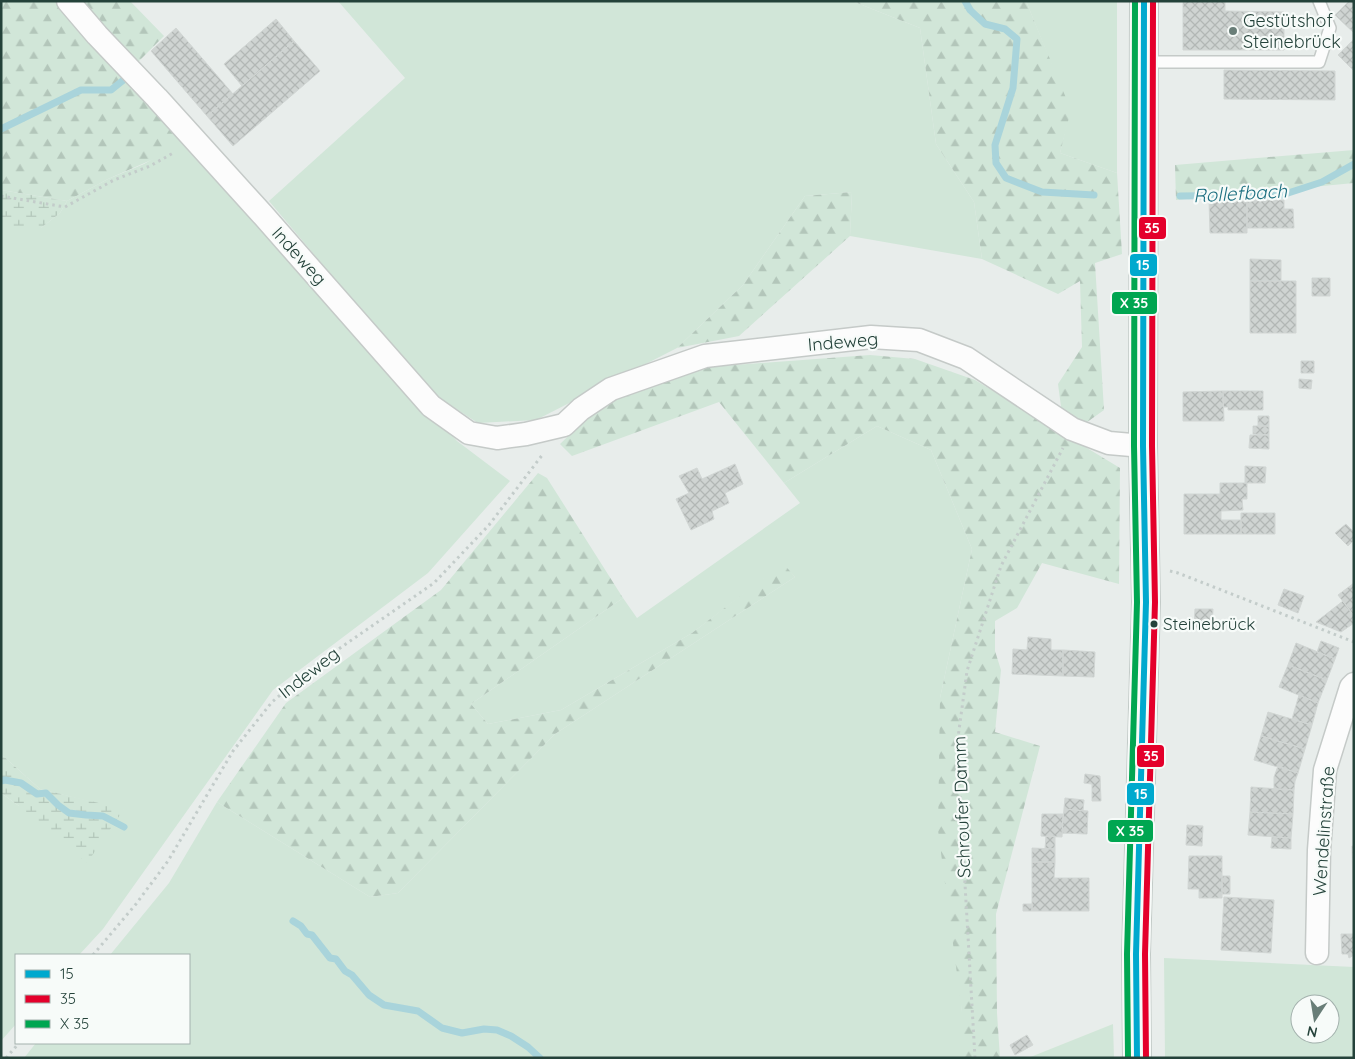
<svg xmlns="http://www.w3.org/2000/svg" width="1355" height="1059" font-family="Quicksand,sans-serif">
	<defs>
		<pattern id="forest-firs" width="22" height="20" patternUnits="userSpaceOnUse" patternTransform="scale(1.25)"><rect width="22" height="20" fill="#d1e6d8"/><path d="M5 1l3.5 6h-7zM16 11l3.5 6h-7z" fill="#b3c6ba"/></pattern>
		<pattern id="wetland-marsh" width="20" height="14" patternUnits="userSpaceOnUse" patternTransform="scale(1.25)"><rect width="20" height="14" fill="#d1e6d8"/><path d="M1 5h8M5 5V1M11 12h8M15 12V8" fill="none" stroke="#b3c6ba"/></pattern>
		<pattern id="building-cross-hatch" width="8" height="8" patternUnits="userSpaceOnUse" patternTransform="scale(1.25)"><rect width="8" height="8" fill="#cfd4d2"/><path d="M0 0l8 8M0 8l8-8" fill="none" stroke="#b2b7b5"/></pattern>
	</defs>
	<rect width="100%" height="100%" fill="#e8edeb"/>
	<path fill="#d1e6d8" fill-rule="evenodd" d="M338 1H852L920 28 936 144 974 202 982 259 850 236 852 192 805 196 743 285 677 348 536 420 478 423 430 392 269 201 405 78Z
		M1026 1H1117V173L1060 153 1070 110Z
		M184 140 195 149 457 441 510 481 428 573 273 690 103 929 79 955H16V1024L1 1041V793L19 806 124 810 40 789 1 754V228H41L60 213 67 201 108 179 144 164Z
		M877 426 931 450 972 549 940 698 962 1012V1058H24L36 1043H189V955H110L169 883 217 802 370 897 398 893 555 734 795 577 783 564 692 633 561 710 488 724 471 704 623 598 637 618 800 503 784 483Z
		M1164 958 1354 967V1058H1165ZM1300 1004H1330V1034H1300Z
		M1113 1024 1114 1058H1028Z"/>
	<path fill="url(#forest-firs)" d="M1 1H130L164 36 136 64 184 140 165 154 108 179 67 201 1 190Z
		M852 1H1026L1071 110 1060 153 1117 173 1122 254 1095 263 1104 410 1083 425 1062 414 1058 384 1082 347 1080 281 1058 294 982 259 974 202 936 144 920 28Z
		M1354 150V183L1176 200 1175 165Z
		M852 192 850 236 739 336 677 348 743 285 805 196Z
		M870 355 915 359 975 380 1120 468 1119 584 1042 563 1017 608 995 621V651L1001 670 995 732 1040 746 996 914 997 1013 1000 1058H962V1012L938 830 940 698 972 549 931 450 877 426 784 483 719 402 572 456 560 444 615 391 708 367Z
		M538 473 547 478 623 598 471 704 488 724 561 710 692 633 783 563 795 577 555 734 398 893 370 897 217 802 286 703 441 590Z"/>
	<path fill="url(#wetland-marsh)" d="M1 190 67 201 60 213 41 228H1Z
		M1 754 40 789 124 809 87 863 19 806 1 793Z"/>
	<g fill="none" stroke-linecap="round" stroke-linejoin="round">
		<path stroke="#a9d4db" stroke-width="7" d="M965 1 970 10 985 24 1005 29 1017 39 1013 88 995 145 996 163 1006 178 1042 192 1094 195
			M1 129 81 90H111L126 78
			M1180 196 1282 195 1322 182 1354 164
			M1 781 5 780 21 783 37 794 46 793 58 805 69 813 86 815 103 816 124 827
			M293 921 301 926 307 934 312 935 330 958 336 959 345 971 352 975 369 995 384 1005 418 1011 442 1028 462 1033 484 1029 497 1030 511 1036 528 1047 540 1058"/>
	</g>
	<path fill="url(#building-cross-hatch)" stroke="#d1d6d4" d="M1183 1H1225V11L1284 12V50H1183Z
		M1349 1H1354V33L1335 15Z
		M276 19 294 41 242 86 224 64Z
		M176 28 233 94 207 116 151 51Z
		M1354 39V71L1338 55Z
		M294 41 320 71 233 146 207 116Z
		M1224 70 1335 71V100L1224 99Z
		M1209 200H1247V233H1210Z
		M1247 200H1284V209H1293L1294 228H1247Z
		M1250 259 1281 260V281H1250Z
		M1312 278H1330V296H1312Z
		M1250 281H1296V333H1250Z
		M1301 361H1314V373H1301Z
		M1299 379 1312 380 1311 389 1299 388Z
		M1223 391 1224 421H1183V392Z
		M1223 391H1263V410H1228V407H1223Z
		M1258 416H1269V426H1258Z
		M1253 426H1269V435L1253 434Z
		M1250 435H1269V449L1249 448Z
		M735 464 743 484 725 493 729 503 712 511 714 519 691 530 676 499 689 493 679 476 697 468 702 479Z
		M1245 466 1266 467 1265 483H1245Z
		M1220 483H1247V499H1242L1243 510 1221 511V520H1241V534H1184V494H1220Z
		M1241 513H1275V534H1241Z
		M1346 524 1354 532V540L1348 546 1335 533Z
		M1354 583V616L1338 595Z
		M1284 589 1304 596 1298 613 1278 605Z
		M1343 601 1354 616V623L1341 632 1316 622Z
		M1195 609H1213L1212 628H1194Z
		M1028 637 1051 639V650H1063V676L1012 674 1013 649 1027 650Z
		M1321 641 1339 648 1335 659 1317 652Z
		M1296 643 1335 659 1327 680 1288 665Z
		M1063 650 1095 652 1094 677 1063 676Z
		M1288 665 1327 680 1318 703 1279 687Z
		M1299 695 1318 703 1312 725 1292 719Z
		M1268 712 1312 725 1305 749 1261 736Z
		M1261 736 1305 749 1298 773 1254 760Z
		M1278 766 1298 773 1295 781 1294 790 1274 789V777Z
		M1085 774 1100 776 1101 801H1092V784L1084 783Z
		M1251 787 1294 790 1293 814 1250 812Z
		M1065 798 1084 800 1083 811 1064 809Z
		M1064 809 1088 811 1087 834 1062 833Z
		M1250 812 1293 814 1291 838 1248 835Z
		M1042 814H1063L1062 837 1041 836Z
		M1187 825 1203 826 1202 846 1186 845Z
		M1046 836H1055V849H1045Z
		M1272 837 1291 838V849L1271 848Z
		M1352 846H1354V890H1353Z
		M1032 848 1055 849V862H1032Z
		M1189 856H1222V898H1199V889H1188Z
		M1032 862H1055L1054 878H1089V911H1032Z
		M1222 876H1230V894H1222Z
		M1224 897 1274 900 1271 953 1221 950Z
		M1023 904H1032V911H1023Z
		M1354 912V955L1349 958 1348 954H1342L1341 934H1354Z
		M1027 1035 1033 1045 1015 1055 1010 1045Z"/>
	<g fill="none" stroke-linecap="round" stroke-linejoin="round">
		<g stroke="#c5cac8" stroke-width="14">
			<path id="lane" d="M1144 62H1319L1330 28 1319 1"/>
		</g>
		<g stroke="#c5cac8" stroke-width="25">
			<path id="street" d="M68 1 97 35 157 98 262 214 431 406 469 433 497 438 526 434 564 425 581 409 611 389 705 356 871 337 919 340 966 358 1072 429 1109 443 1143 446
				M1317 953 1319 850 1325 770 1351 687 1354 684"/>
		</g>
		<g stroke="#c3cbc8" stroke-width="30">
			<path id="secondary" d="M1137 1058 1136 954 1146 602 1143 446 1144 1"/>
		</g>
		<path stroke="#c3ccca" stroke-width="3" stroke-dasharray="2.5 4" stroke-linecap="butt" d="M1 196 65 207 114 180 150 166 175 152
			M1170 571 1178 573 1354 642
			M93 955 136 904 168 861 233 751 272 702 317 664 434 583 489 525 543 454
			M6 1058 19 1043
			M975 1058 957 745 967 671 1001 566 1063 448"/>
		<use href="#lane" stroke="#fcfcfc" stroke-width="11"/>
		<use href="#street" stroke="#fcfcfc" stroke-width="22"/>
		<use href="#secondary" stroke="#fcfcfc" stroke-width="28"/>
		<g stroke="#f7fbf9" stroke-width="10">
			<path id="bus-1" d="M1137 1058 1136 954 1146 602 1143 446 1144 1"/>
		</g>
		<g stroke="#f7fbf9" stroke-width="10">
			<path id="bus-2" d="M1146 1058 1145 954 1155 602 1152 446 1153 1"/>
		</g>
		<g stroke="#f7fbf9" stroke-width="10">
			<path id="bus-3" d="M1128 1058 1127 954 1137 602 1134 446 1135 1"/>
		</g>
		<use href="#bus-1" stroke="#00a9ce" stroke-width="6"/>
		<use href="#bus-2" stroke="#e4002b" stroke-width="6"/>
		<use href="#bus-3" stroke="#00a651" stroke-width="6"/>
	</g>
	<circle fill="#697e78" stroke="#f7fbf9" stroke-width="2" cx="1233" cy="31" r="5"/>
	<circle fill="#24423a" stroke="#f7fbf9" stroke-width="2" cx="1154" cy="624" r="4.5"/>
	<g text-anchor="middle" stroke-width="4.5" stroke-linejoin="round" paint-order="stroke">
		<g font-size="17" fill="#24423a" stroke="#f7fbf9" text-anchor="start">
			<text x="1163" y="630">Steinebrück</text>
		</g>
		<g font-size="18" fill="#24423a" stroke="#f7fbf9" text-anchor="start">
			<text x="1243" y="27">Gestütshof<tspan x="1243" dy="21">Steinebrück</tspan></text>
		</g>
		<g font-size="18" fill="#24423a" stroke="#f7fbf9">
			<text transform="translate(299 256) rotate(48)" y="6">Indeweg</text>
			<text transform="translate(843 342) rotate(-5)" y="6">Indeweg</text>
			<text transform="translate(309 673) rotate(-38)" y="6">Indeweg</text>
			<text transform="translate(962 807) rotate(-92)" y="6">Schroufer Damm</text>
			<text transform="translate(1324 831) rotate(-86)" y="6">Wendelinstraße</text>
		</g>
		<g font-size="19" font-style="italic" fill="#1c6f80" stroke="#f7fbf9">
			<text transform="translate(1240 193) rotate(-3)" y="7">Rollefbach</text>
		</g>
	</g>
	<g stroke="#f7fbf9" stroke-width="2">
		<rect x="1138" y="216" width="29" height="24" rx="5" fill="#e4002b"/>
		<rect x="1129" y="253" width="29" height="24" rx="5" fill="#00a9ce"/>
		<rect x="1111" y="291" width="47" height="24" rx="5" fill="#00a651"/>
		<rect x="1136" y="744" width="29" height="24" rx="5" fill="#e4002b"/>
		<rect x="1126" y="782" width="29" height="24" rx="5" fill="#00a9ce"/>
		<rect x="1107" y="819" width="47" height="24" rx="5" fill="#00a651"/>
	</g>
	<g font-size="14" text-anchor="middle" font-weight="bold" fill="#fff">
		<text x="1152" y="233">35</text>
		<text x="1143" y="270">15</text>
		<text x="1134" y="308">X 35</text>
		<text x="1151" y="761">35</text>
		<text x="1141" y="799">15</text>
		<text x="1130" y="836">X 35</text>
	</g>
	<rect width="1355" height="1059" fill="none" stroke="#24423a" stroke-width="5"/>
	<rect x="15" y="954" width="175" height="90" fill="#f7fbf9" stroke="#a3b1ad"/>
	<rect x="25" y="970" width="25" height="8" fill="#00a9ce" stroke="#a3b1ad"/>
	<text x="60" y="979" font-size="15" fill="#24423a">15</text>
	<rect x="25" y="995" width="25" height="8" fill="#e4002b" stroke="#a3b1ad"/>
	<text x="60" y="1004" font-size="15" fill="#24423a">35</text>
	<rect x="25" y="1020" width="25" height="8" fill="#00a651" stroke="#a3b1ad"/>
	<text x="60" y="1029" font-size="15" fill="#24423a">X 35</text>
	<g transform="translate(1315 1019) rotate(192)"><circle r="24" fill="#f7fbf9" stroke="#a3b1ad"/>
	<path d="M0-4L9 19L0 12L-9 19Z" fill="#697e78"/>
	<text y="-8" font-size="14" font-weight="bold" text-anchor="middle" fill="#24423a">N</text>
	</g>
</svg>
